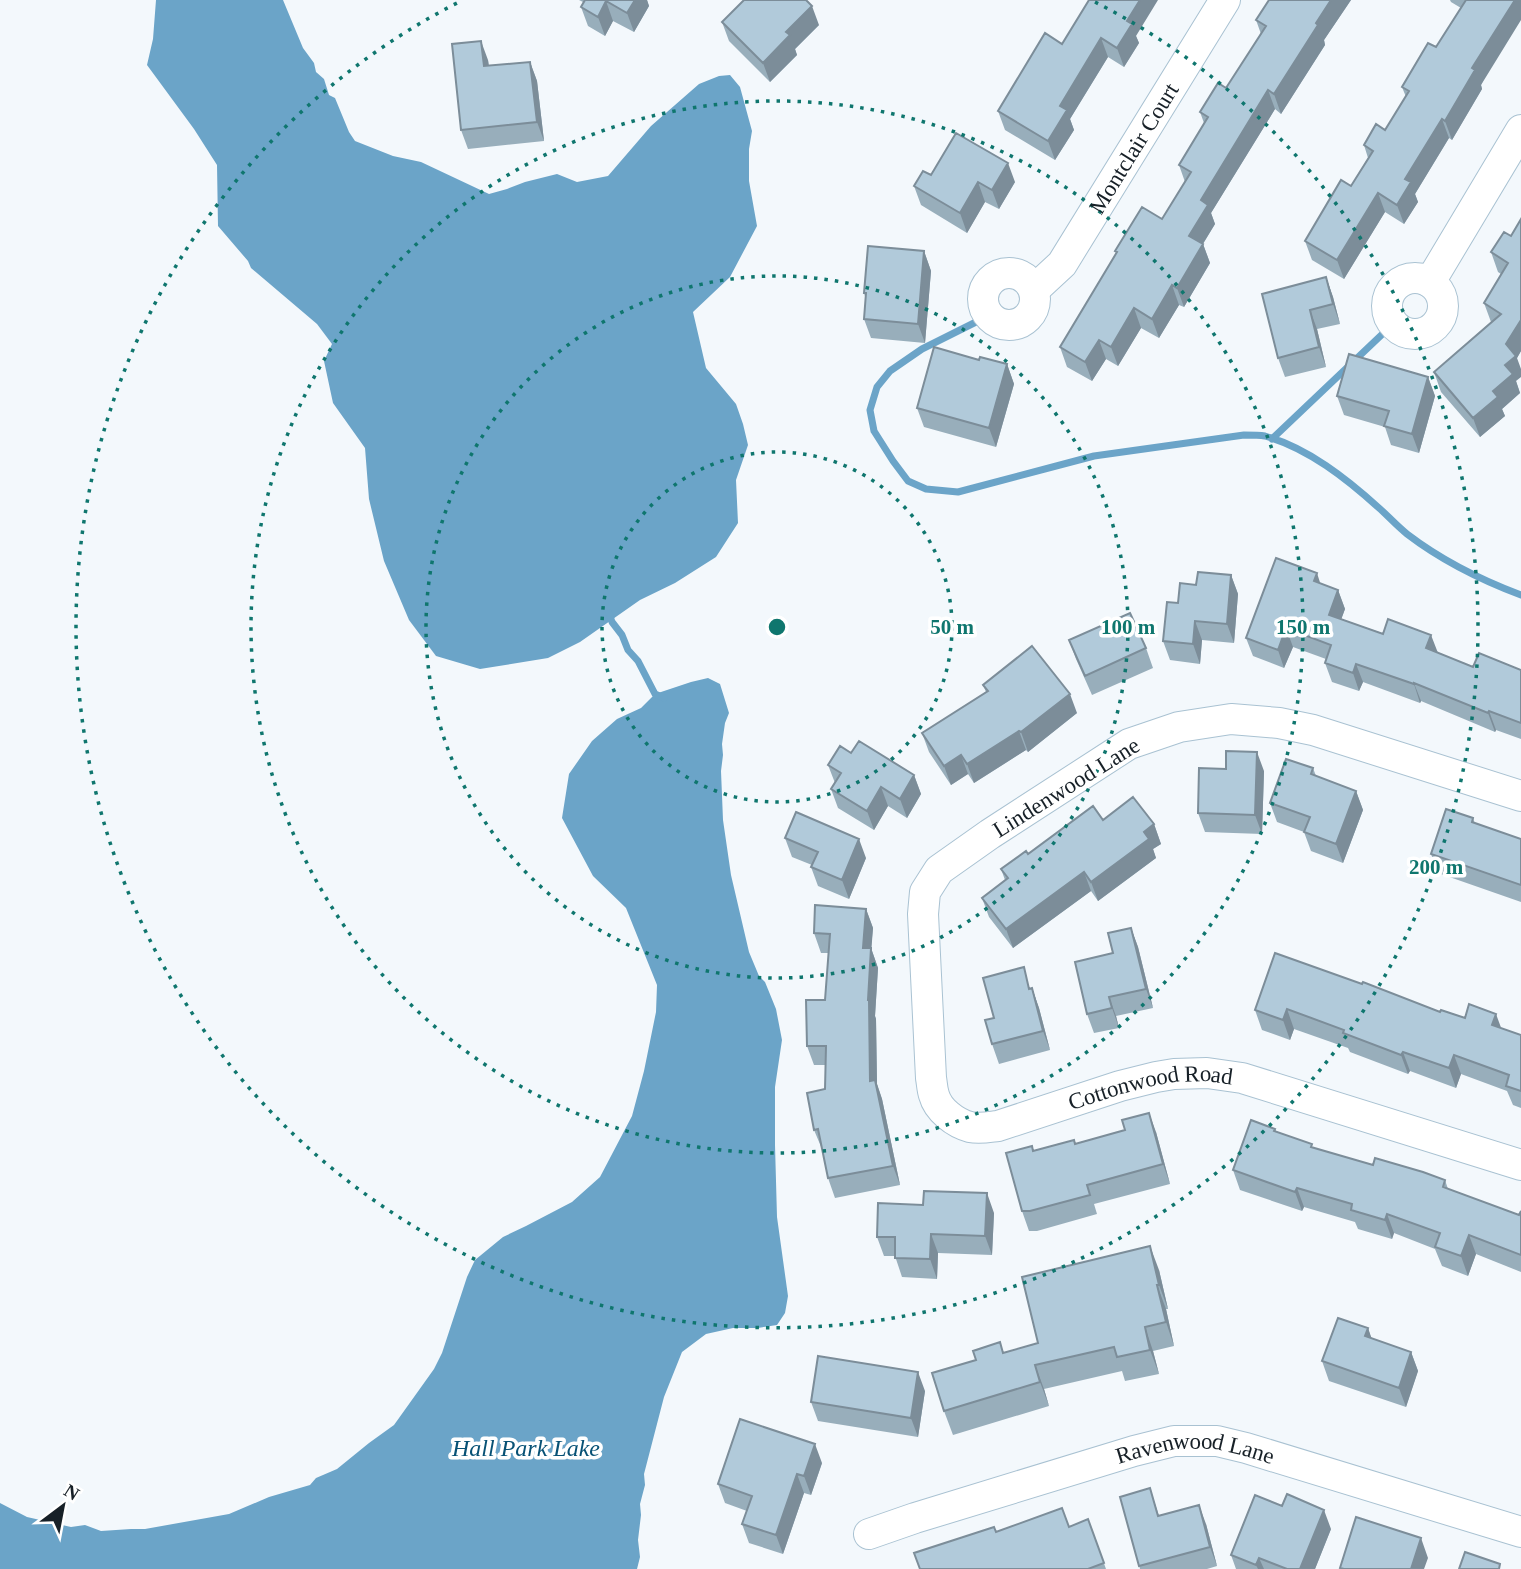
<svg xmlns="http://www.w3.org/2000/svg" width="1521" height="1569" font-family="'Times New Roman',serif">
	<rect width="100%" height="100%" fill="#f3f8fc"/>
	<path fill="#6ba4c8" d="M156 0H283L303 48 314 63 316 72 324 79 329 95 335 98 349 132 355 141 393 156 421 162 489 194 507 189 525 182 557 174 577 182 608 176 651 126 699 84 719 76 730 75 740 87 752 131 749 149V181L757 226 730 277 693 312 706 368 736 404 743 424 748 445 736 480 738 523 716 557 675 583 640 600 580 642 548 658 480 669 436 656 409 620 384 561 369 499 365 448 333 403 324 361 332 344 317 324 251 268 248 261 218 226 217 165 194 129 147 65 153 39Z
		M708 678 720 684 729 713 725 723 722 744 723 755 721 771 723 820 731 875 749 952 759 976 765 982 776 1009 782 1040 775 1087V1145L777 1217 788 1296 785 1313 777 1325 758 1328H733L706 1334 682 1352 664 1397 644 1474 645 1485 640 1504 641 1515 638 1540 640 1557 637 1569H0V1503L27 1517 71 1527 85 1525 101 1531 131 1529H145L229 1514 269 1497 310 1485 316 1478 337 1469 369 1443 394 1425 434 1369 442 1353 467 1277 475 1260 503 1237 526 1226 572 1202 600 1177 632 1116 644 1071 656 1012 657 985 626 908 593 876 562 818 569 774 592 741 617 719 641 708 655 694 691 682Z"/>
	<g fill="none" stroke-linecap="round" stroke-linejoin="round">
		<path stroke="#6ba4c8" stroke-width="7" d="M988 316 922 349 890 371 877 387 870 410 874 431 893 461 908 481 926 489 958 492 1094 456 1244 435C1251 435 1259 435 1265 436 1308 448 1347 479 1379 508 1388 516 1397 526 1407 534 1441 560 1481 580 1521 595
			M1272 439 1393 324
			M609 613 612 622 622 635 628 650 638 661 655 694 664 698"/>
		<g stroke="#a9c2d2" stroke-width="32">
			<g id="minor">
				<circle cx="1009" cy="299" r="26"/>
				<circle cx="1415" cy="306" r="28"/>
				<path d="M1430 282 1521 130"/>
				<path id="s1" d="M1035 289 1062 264 1225 0"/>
				<path id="s2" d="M1521 796 1313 730 1279 723 1231 719 1179 727 1129 744 990 834 939 870 925 892 923 914 931 1078C932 1083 932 1089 934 1095 938 1110 955 1123 970 1127 980 1129 989 1127 998 1126L1120 1086 1156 1077 1174 1074 1207 1073 1242 1078 1521 1165"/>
				<path id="s3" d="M869 1534 915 1518 1134 1451 1174 1441H1217L1246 1448 1521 1532"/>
			</g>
		</g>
		<use href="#minor" stroke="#fff" stroke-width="30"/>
	</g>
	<path fill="#98aebb" d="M579 0H647L649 6 634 32 613 21 605 36 588 26 581 7 583 2Z
		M1089 0 1136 36 1139 43 1124 67 1108 57 1070 119 1074 130 1055 160 1005 130 998 111 1062 44Z
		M1269 0H1351L1324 40 1325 45 1281 114 1275 109 1211 213 1215 224 1203 244 1210 263 1184 307 1179 305 1159 338 1141 328 1118 366 1106 359 1092 381 1067 367 1060 347 1116 254 1115 251 1162 219 1185 182 1179 165 1204 123 1200 112 1226 88 1261 34 1256 20Z
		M1450 0H1521L1481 85 1482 89 1452 140 1449 138 1415 194 1418 202 1404 224 1385 212 1344 279 1312 260 1305 241 1351 186 1368 158 1364 145 1385 130 1406 97 1402 87 1436 47 1461 8 1451 2Z
		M722 22 819 25 795 49 797 55 770 82 729 41Z
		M488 60 489 66 530 62 537 81 544 141 468 149 461 130Z
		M931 175 1015 182 999 209 985 202 967 233 921 205 914 186Z
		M1504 232 1521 351 1517 358 1516 381 1520 393 1502 409 1505 416 1480 437 1441 392 1434 372 1491 322 1484 303 1501 274 1498 272 1491 252Z
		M924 251 931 271 925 343 871 338 864 319 866 299 864 293Z
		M1326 277 1333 297 1340 324 1317 329 1326 367 1285 377 1278 358Z
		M979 360 1007 364 1014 384 996 447 924 427 917 408Z
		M1428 377 1435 396 1419 453 1391 445 1385 427 1344 415 1337 396Z
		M1231 575 1238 594 1234 643 1202 640 1200 664 1170 660 1163 641 1178 603 1196 585Z
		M1320 584 1338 590 1345 609 1341 619 1437 652 1473 667 1521 670V739L1496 730 1495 732 1421 701 1420 703 1363 682 1359 691 1332 682 1325 663 1326 659 1293 647 1284 668 1253 656 1246 638Z
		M1069 640 1146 648 1153 668 1092 695 1076 659Z
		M983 685 1077 713 1028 752 1026 750 974 783 968 774 951 785 929 752 922 733 986 692Z
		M851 753 914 775 921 794 907 818 888 806 874 830 838 808 831 789 835 783 828 765Z
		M1313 768 1316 776 1356 791 1363 810 1343 863 1311 851 1304 832 1277 822 1270 803Z
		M1226 769 1264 771 1262 834 1205 832 1198 813Z
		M1473 818 1475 824 1521 839V902L1438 873 1431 854Z
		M1103 820 1154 824 1161 844 1153 849 1156 858 1098 901 1091 891 1013 948 989 917 982 898 1005 880 1001 869 1028 854Z
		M785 838 866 858 849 899 818 886 811 867 812 865 792 857Z
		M866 909 873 928 871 948 878 968 875 1016 876 1019 877 1084 882 1099 900 1185 835 1198 828 1178 822 1149 814 1130 825 1089V1065H814L807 1046 825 1000 829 953H821L814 933Z
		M1131 928 1138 947 1153 1008 1116 1016 1119 1028 1094 1033 1087 1014 1113 953Z
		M1275 953 1440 1012 1501 1028 1521 1035V1108L1513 1105 1507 1091 1461 1074 1456 1088 1410 1071 1408 1074 1350 1052 1348 1048 1294 1029 1290 1040 1262 1030 1255 1010Z
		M1032 988 1039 1008 1050 1050 999 1064 992 1044 994 1018Z
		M1275 1129 1276 1131 1313 1148 1373 1165 1445 1180 1448 1189 1519 1215 1521 1211V1272L1476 1254 1468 1276 1442 1266 1435 1249 1394 1233 1392 1239 1358 1229 1355 1222 1304 1207 1302 1211 1240 1190 1233 1170Z
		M1156 1132 1170 1184 1094 1204 1097 1214 1037 1231H1029L1022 1211 1034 1151Z
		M923 1205 994 1213 992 1255 938 1253 937 1279 902 1277 895 1256H884L877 1237Z
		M1159 1270 1168 1309H1166L1174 1346 1153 1351 1159 1374 1125 1381 1122 1371 1044 1389 1049 1406 953 1435 944 1411 1004 1353 1038 1343Z
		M1368 1328 1371 1338 1411 1352 1418 1371 1406 1407 1329 1381 1322 1361Z
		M925 1391 918 1437 818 1421 811 1402Z
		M822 1463 811 1495 804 1493 783 1554 749 1543 742 1524 747 1511 725 1503 718 1484Z
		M1150 1488 1159 1516 1206 1524 1217 1566 1207 1569H1140L1120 1497Z
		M1088 1519 1106 1569H920L996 1532 1069 1527Z
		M1331 1529 1315 1569H1236L1231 1555Z"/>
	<path fill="#7c8d99" d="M635 0H647L649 6 634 32 627 13Z
		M1140 0H1158L1136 36 1139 43 1124 67 1117 48 1127 21Z
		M1331 0H1351L1324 40 1325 45 1281 114 1274 94 1316 23Z
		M1515 0H1521V20L1481 85 1482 89 1452 140 1445 121 1472 68Z
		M606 1 613 21 605 36 598 17Z
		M812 6 819 25 795 49 797 55 770 82 763 63 786 32Z
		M1101 38 1108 57 1070 119 1074 130 1055 160 1048 141 1060 106Z
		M481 41 488 60 491 86 484 66Z
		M530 62 537 81 544 141 537 122Z
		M1268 90 1275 109 1211 213 1215 224 1196 255 1189 236 1201 200Z
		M1442 119 1449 138 1415 194 1418 202 1404 224 1397 205 1405 179Z
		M1008 163 1015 182 999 209 992 190Z
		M978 182 985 202 967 233 960 213Z
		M1378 193 1385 212 1344 279 1337 260Z
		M1203 244 1210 263 1184 307 1177 288Z
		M924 251 931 271 925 343 918 324Z
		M1326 277 1333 297 1340 324 1333 304Z
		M1172 285 1179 305 1159 338 1152 319Z
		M1134 308 1141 328 1118 366 1111 347Z
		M1310 310 1317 329 1326 367 1319 347Z
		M1521 320V351L1517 358 1521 369V377L1516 381 1520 393 1502 409 1505 416 1480 437 1473 418 1505 365 1506 344Z
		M1099 340 1106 359 1092 381 1085 362Z
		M1007 364 1014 384 996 447 989 428Z
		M1428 377 1435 396 1419 453 1412 434Z
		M1317 573 1323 592 1314 581Z
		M1231 575 1238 594 1234 643 1227 624Z
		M1338 590 1345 609 1336 634 1329 615Z
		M1195 621 1202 640 1200 664 1193 644Z
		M1286 628 1293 647 1284 668 1278 650Z
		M1431 635 1438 653 1426 648Z
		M1356 664 1363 682 1359 691 1353 673Z
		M1414 683 1421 701 1420 703 1414 684Z
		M1070 694 1077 713 1028 752 1021 732Z
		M1489 711 1496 730 1495 732 1488 713Z
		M1019 731 1026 750 974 783 967 764Z
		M1257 752 1264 771 1262 834 1255 815Z
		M961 755 968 774 951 785 944 766Z
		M914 775 921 794 907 818 900 799Z
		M881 787 888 806 874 830 867 811Z
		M1356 791 1363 810 1343 863 1336 844Z
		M1154 824 1161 844 1153 849 1156 858 1098 901 1091 882 1144 832Z
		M859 839 866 858 849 899 842 880Z
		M1084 872 1091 891 1013 948 1006 929Z
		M866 909 873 928 870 967 863 948Z
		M1131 928 1138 947 1153 1008 1146 989Z
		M871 948 878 968 875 1016 876 1019 877 1084 882 1099 900 1185 893 1166 870 1081 868 1000Z
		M1032 988 1039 1008 1050 1050 1043 1031Z
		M1109 997 1116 1016 1119 1028 1112 1008Z
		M1287 1009 1294 1029 1290 1040 1283 1020Z
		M1496 1014 1503 1033 1492 1025Z
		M1403 1052 1410 1071 1408 1074 1401 1055Z
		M1454 1055 1461 1074 1456 1088 1449 1068Z
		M1149 1113 1156 1132 1170 1184 1163 1164Z
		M1297 1188 1304 1207 1302 1211 1295 1192Z
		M987 1193 994 1213 992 1255 985 1236Z
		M1387 1214 1394 1233 1392 1239 1385 1220Z
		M931 1234 938 1253 937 1279 930 1259Z
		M1469 1235 1476 1254 1468 1276 1461 1256Z
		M1150 1246 1159 1270 1168 1309 1159 1285Z
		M1157 1285 1166 1309 1174 1346 1166 1322Z
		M1145 1327 1153 1351 1159 1374 1150 1350Z
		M1368 1328 1375 1348 1365 1336Z
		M1411 1352 1418 1371 1406 1407 1399 1388Z
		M1035 1365 1044 1389 1049 1406 1040 1382Z
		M918 1372 925 1391 918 1437 911 1418Z
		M815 1444 822 1463 811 1495 804 1476Z
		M797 1474 804 1493 783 1554 776 1535Z
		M1199 1505 1206 1524 1217 1566 1210 1547Z
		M1324 1510 1331 1529 1315 1569H1300Z
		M1421 1538 1428 1558 1424 1569H1411Z
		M1259 1558 1264 1569H1258L1256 1565Z"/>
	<path fill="#b1cada" stroke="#7c8d99" stroke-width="2" d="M585 0H635L627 13 606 1 598 17 581 7Z
		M744 0H806L812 6 786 32 790 35 763 63 722 22Z
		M1089 0H1140L1127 21 1132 24 1117 48 1101 38 1060 106 1067 110 1048 141 998 111 1045 33 1062 44Z
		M1269 0H1331L1316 23 1318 25 1274 94 1268 90 1201 200 1208 205 1189 236 1203 244 1177 288 1172 285 1152 319 1134 308 1111 347 1099 340 1085 362 1060 347 1117 252 1115 251 1142 207 1162 219 1191 172 1179 165 1208 117 1200 112 1218 83 1226 88 1266 26 1256 20Z
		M1466 0H1515L1472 68 1475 70 1445 121 1442 119 1405 179 1411 182 1397 205 1378 193 1337 260 1305 241 1341 180 1351 186 1373 151 1364 145 1376 124 1385 130 1409 91 1402 87 1428 43 1436 47Z
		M481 41 484 66 530 62 537 122 461 130 452 44Z
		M956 133 1008 163 992 190 978 182 960 213 914 186 923 171 931 175Z
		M1521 219V320L1506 344 1516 356 1505 365 1513 374 1493 391 1498 397 1473 418 1434 372 1501 314 1484 303 1508 263 1491 252 1504 232 1511 236Z
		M868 246 924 251 918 324 864 319 866 293H864Z
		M1326 277 1333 304 1310 310 1319 347 1278 358 1262 294Z
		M934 347 979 360 980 357 1007 364 989 428 917 408Z
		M1349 354 1428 377 1412 434 1384 426 1389 411 1337 396Z
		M1276 558 1317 573 1314 581 1338 590 1329 615 1383 634 1388 619 1431 635 1426 648 1473 667 1479 653 1521 670V723L1489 711 1488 713 1414 683V684L1356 664 1353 673 1325 663 1331 645 1286 628 1278 650 1246 638Z
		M1198 572 1231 575 1227 624 1195 621 1193 644 1163 641 1167 602 1178 603 1180 583 1196 585Z
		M1130 613 1146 648 1085 676 1069 640Z
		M1032 646 1070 694 1021 732 1019 731 967 764 961 755 944 766 922 733 988 691 983 685Z
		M859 741 914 775 900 799 881 787 867 811 831 789 841 773 828 765 840 746 851 753Z
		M1226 751 1257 752 1255 815 1198 813 1199 768 1226 769Z
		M1286 759 1313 768 1311 774 1356 791 1336 844 1304 832 1310 817 1270 803Z
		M1133 797 1154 824 1144 832 1149 839 1091 882 1084 872 1006 929 982 898 1008 878 1001 869 1026 851 1028 854 1093 806 1103 820Z
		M1446 809 1473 818 1472 822 1521 839V885L1431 854Z
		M796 812 859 839 842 880 811 867 818 852 785 838Z
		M815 905 866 909 863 948H871L868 1000H869L870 1081 875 1080 893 1166 828 1178 818 1129 814 1130 807 1093 825 1089 826 1046H807L806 1000H825L830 934 814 933Z
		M1131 928 1146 989 1109 997 1112 1008 1087 1014 1075 962 1113 953 1108 933Z
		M1275 953 1362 984 1363 982 1440 1012 1441 1010 1465 1018 1469 1004 1496 1014 1492 1025 1521 1035V1091L1506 1086 1509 1075 1454 1055 1449 1068 1403 1052 1401 1055 1343 1033 1344 1030 1287 1009 1283 1020 1255 1010Z
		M1024 967 1029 989 1032 988 1043 1031 992 1044 985 1020 994 1018 983 978Z
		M1149 1113 1163 1164 1087 1185 1090 1195 1030 1211H1022L1006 1153 1032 1146 1033 1151 1074 1140 1075 1144 1125 1130 1122 1120Z
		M1251 1120 1275 1129 1274 1131 1312 1144 1311 1147 1373 1165 1375 1158 1423 1172 1445 1180 1443 1187 1519 1215 1521 1211V1255L1469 1235 1461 1256 1435 1247 1440 1233 1387 1214 1385 1220 1351 1210 1352 1204 1297 1188 1295 1192 1233 1170Z
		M924 1191 987 1193 985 1236 931 1234 930 1259 895 1258V1237H877L878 1203 923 1205Z
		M1150 1246 1159 1285H1157L1166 1322 1145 1327 1150 1350 1117 1357 1114 1347 1035 1365 1040 1382 944 1411 932 1373 976 1360 973 1351 1000 1342 1003 1353 1038 1343 1022 1277Z
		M1338 1318 1368 1328 1365 1336 1411 1352 1399 1388 1322 1361Z
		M818 1356 918 1372 911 1418 811 1402Z
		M740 1419 815 1444 804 1476 797 1474 776 1535 742 1524 752 1496 718 1484Z
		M1150 1488 1158 1516 1199 1505 1210 1547 1139 1566 1120 1497Z
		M1287 1494 1324 1510 1300 1569H1287L1259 1558 1256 1565 1231 1555 1255 1495 1282 1506Z
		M1062 1508 1069 1527 1088 1519 1104 1563 1088 1569H920L914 1553 994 1527 996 1532Z
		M1356 1517 1421 1538 1411 1569H1344L1340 1568Z
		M1465 1552 1500 1564 1499 1569H1459Z"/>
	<g fill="none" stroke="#0f766e" stroke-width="3.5" stroke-dasharray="3.5 7">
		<circle cx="777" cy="627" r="175"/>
		<circle cx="777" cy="627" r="351"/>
		<circle cx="777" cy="627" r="526"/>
		<path d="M1095 2A701 701 0 1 1 459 2"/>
	</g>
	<g text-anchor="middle" stroke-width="7" stroke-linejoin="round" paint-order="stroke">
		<g font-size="23" fill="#172027" stroke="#fff">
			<text dy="8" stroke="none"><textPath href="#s1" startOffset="173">Montclair Court</textPath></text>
			<text transform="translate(1066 787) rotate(-32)" y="8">Lindenwood Lane</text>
			<text dy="8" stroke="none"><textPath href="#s2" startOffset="1101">Cottonwood Road</textPath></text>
			<text dy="8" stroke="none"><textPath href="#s3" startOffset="340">Ravenwood Lane</textPath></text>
		</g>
		<g font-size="24" font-style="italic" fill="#075175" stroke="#fff">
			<text x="526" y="1456">Hall Park Lake</text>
		</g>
	</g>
	<circle cx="777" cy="627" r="10" fill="#0f766e" stroke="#fff" stroke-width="3.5"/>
	<g font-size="21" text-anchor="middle" font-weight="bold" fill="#0f766e" stroke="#fff" stroke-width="7" stroke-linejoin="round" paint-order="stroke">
		<text x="952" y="634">50 m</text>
		<text x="1128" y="634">100 m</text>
		<text x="1303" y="634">150 m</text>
		<text x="1436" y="874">200 m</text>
	</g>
	<g transform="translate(63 1506) rotate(32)" stroke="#ffffff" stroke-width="5" paint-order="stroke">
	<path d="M0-5L12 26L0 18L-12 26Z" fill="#172027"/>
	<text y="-10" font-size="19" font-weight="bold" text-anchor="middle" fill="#172027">N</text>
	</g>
</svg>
